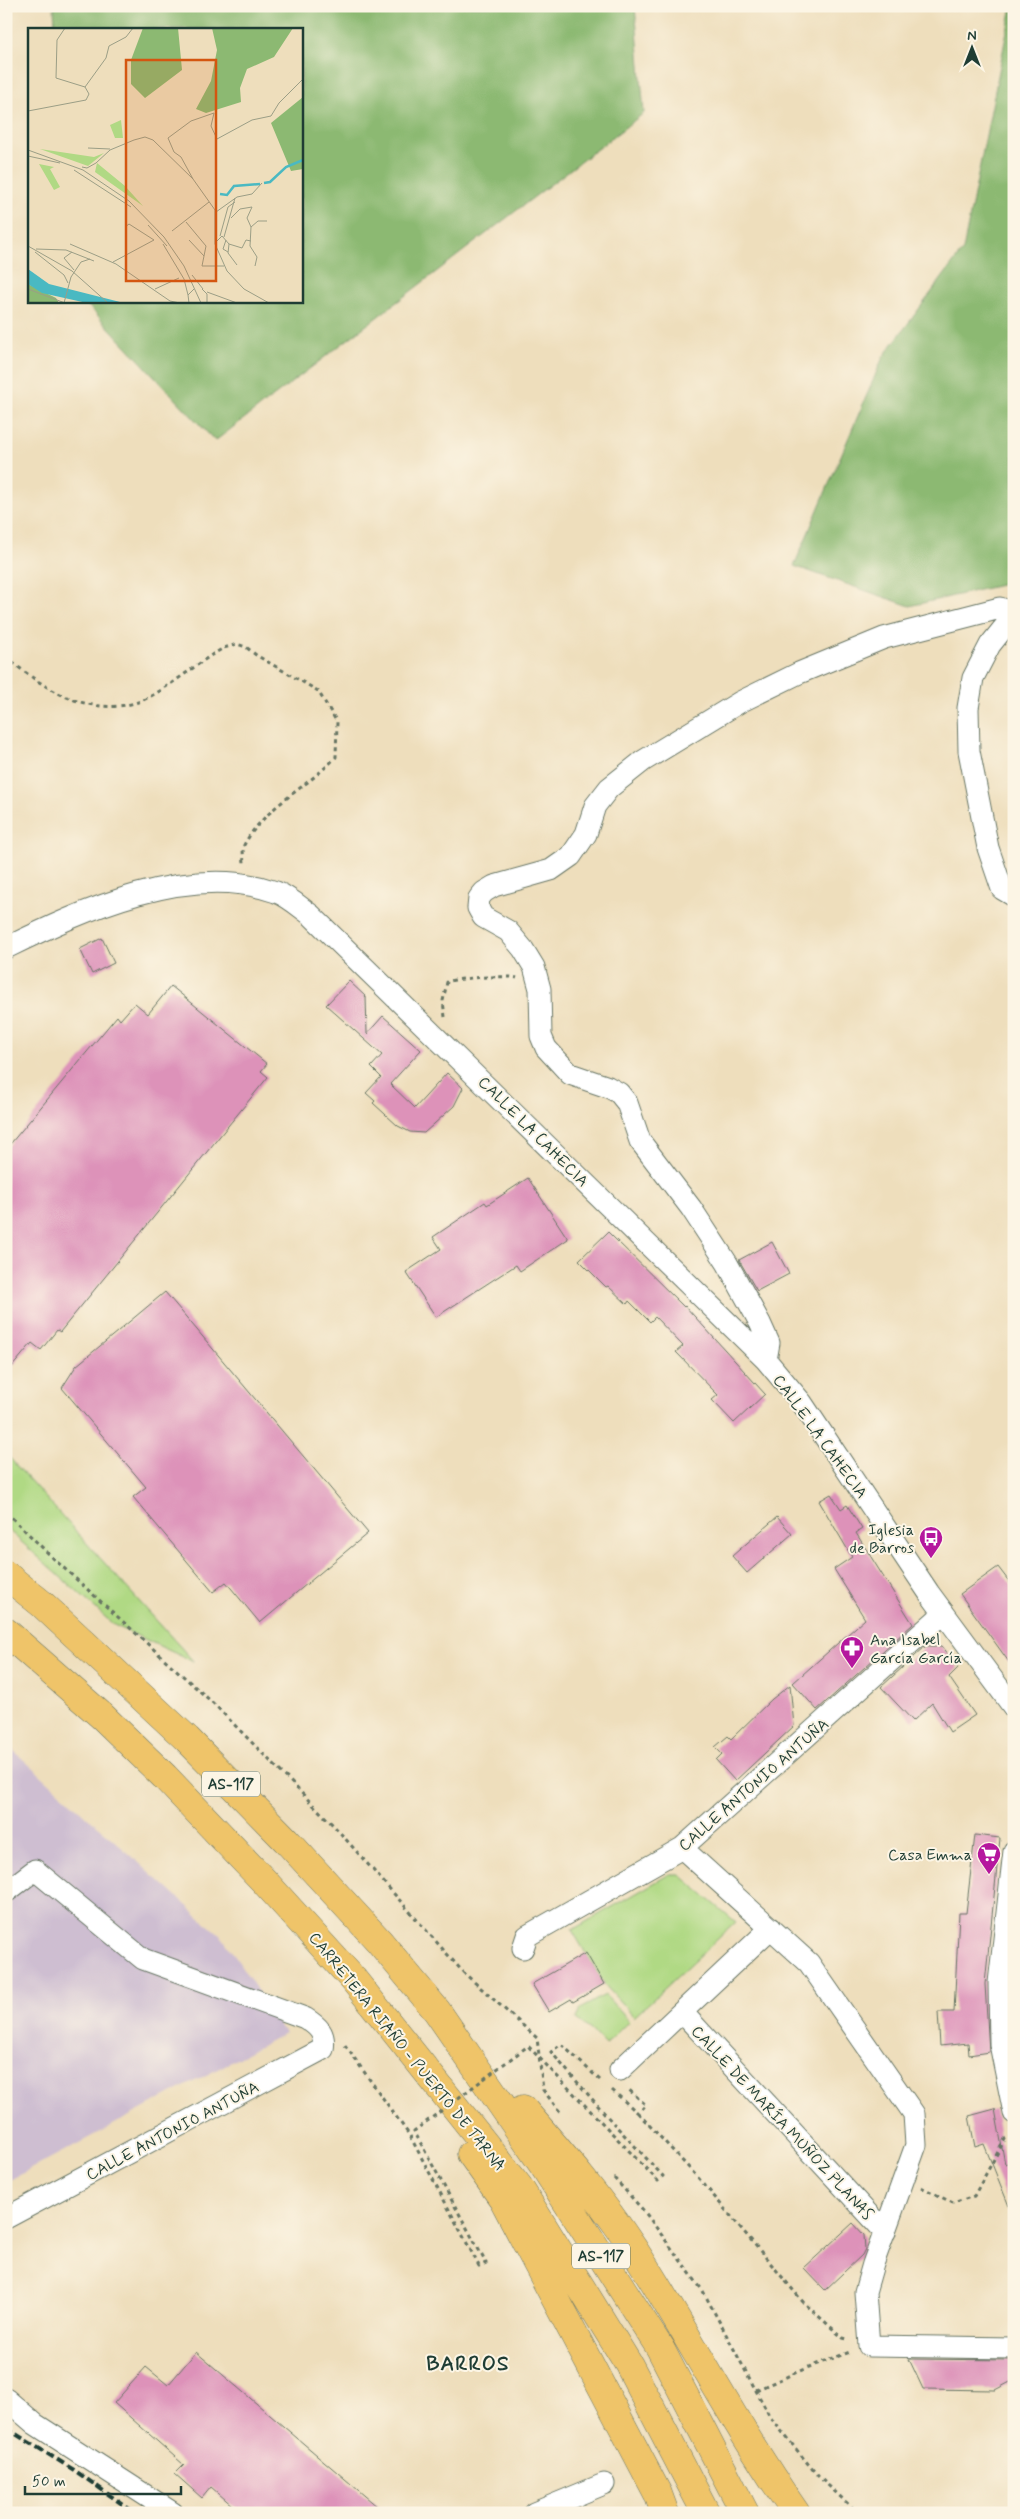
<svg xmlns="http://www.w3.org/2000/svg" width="1020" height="2519" font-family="Mynerve,sans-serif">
	<rect width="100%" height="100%" fill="#fcf5e5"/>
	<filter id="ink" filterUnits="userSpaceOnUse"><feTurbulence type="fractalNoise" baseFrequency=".02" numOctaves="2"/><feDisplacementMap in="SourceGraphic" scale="10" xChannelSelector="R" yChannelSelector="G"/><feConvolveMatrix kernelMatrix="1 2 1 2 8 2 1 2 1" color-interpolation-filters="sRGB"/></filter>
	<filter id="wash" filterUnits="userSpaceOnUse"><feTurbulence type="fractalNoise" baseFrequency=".0096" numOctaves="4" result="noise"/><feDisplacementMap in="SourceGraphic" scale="20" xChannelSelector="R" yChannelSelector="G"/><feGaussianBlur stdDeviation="1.12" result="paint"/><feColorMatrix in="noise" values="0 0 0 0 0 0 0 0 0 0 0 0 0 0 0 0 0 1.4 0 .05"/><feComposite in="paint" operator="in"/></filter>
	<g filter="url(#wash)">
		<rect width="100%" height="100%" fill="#eedebc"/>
		<path fill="#cebed1" d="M6 1744 223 1938 285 2033 6 2182Z"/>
		<path fill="#b0d984" stroke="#688b5c" d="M6 1454 194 1662 114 1625 6 1528Z
			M668 1875H680L736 1922 634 2017 604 1984 572 1930Z
			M605 1995 629 2021 605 2045 591 2030 576 2020 580 2009Z"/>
		<path fill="#8cb972" stroke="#567b53" d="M54 6H635L644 113 215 441 84 301H301V29H55Z
			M1012 6H1014V582L910 606 794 566 883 357 963 250Z"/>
		<g id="blocks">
			<path fill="#dd92b9" d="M102 938 114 963 92 974 80 949Z
				M349 981 366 997 367 1034 383 1016 421 1050 390 1084 415 1108 447 1073 463 1088 454 1106 424 1133 410 1132 398 1126 373 1103 375 1101 366 1093 381 1077 371 1067 382 1055 326 1005Z
				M171 986 267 1064 261 1071 268 1077 60 1332 57 1330 41 1350 32 1343 6 1374V1149L117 1016 120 1020 135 1003 148 1014Z
				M528 1178 568 1239 520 1271 516 1265 436 1317 406 1272 441 1249 433 1237 485 1202 487 1205Z
				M608 1232 684 1307 685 1306 765 1394 734 1423 712 1400 718 1395 676 1352 683 1346 655 1317 650 1322 629 1301 627 1304 608 1286 606 1287 579 1260Z
				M772 1242 789 1274 757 1291 739 1260Z
				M165 1292 368 1533 260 1623 226 1582 213 1592 133 1497 146 1487 62 1388 76 1366Z
				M831 1494 841 1509 847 1505 862 1529 856 1533 913 1624 817 1710 793 1683 865 1619 834 1569 852 1557 819 1501Z
				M777 1517 792 1534 747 1573 732 1556Z
				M998 1567 1014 1588V1669L960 1594Z
				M926 1646H941L958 1668 949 1677 975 1715 950 1732 932 1703 913 1721 881 1687Z
				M790 1685 794 1726 735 1781 716 1760 722 1754 715 1747 728 1736 731 1739 772 1699Z
				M975 1835 1000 1838 985 1984 989 2052 969 2055 968 2043 940 2046 938 2012H954L959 1913H966Z
				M586 1953 604 1984 573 2002 571 1999 549 2012 532 1984Z
				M995 2109 1005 2164 1014 2160 1013 2216 984 2144 975 2147 969 2116Z
				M853 2223 864 2235 865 2249 862 2255 825 2290 804 2268Z
				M196 2352 385 2513H241L211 2487 202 2498 175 2474 184 2465 114 2403 146 2367 168 2385Z
				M909 2359 1014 2360V2380L995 2390 923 2389Z"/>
		</g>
	</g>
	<g filter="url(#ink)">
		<use href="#blocks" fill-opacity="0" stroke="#677564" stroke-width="1"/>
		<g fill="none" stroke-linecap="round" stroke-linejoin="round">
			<g stroke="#677564" stroke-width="13">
				<path id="lane" d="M1004 1975 1014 1959"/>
			</g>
			<g stroke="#677564" stroke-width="23">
				<path id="street" d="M1014 615 990 645 973 678 968 708 969 751 988 848 1002 889 1014 896
					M6 948C83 910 190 861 276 892 288 896 300 907 311 915L766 1360 802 1403 929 1593 1014 1708
					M766 1360 769 1343 760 1323 727 1263 691 1208 640 1141 627 1103 619 1093 608 1087 570 1074 546 1048 541 1036 540 989 534 967 523 949 508 931 483 917 478 908 479 898 484 892 494 886 551 870 571 856 586 834 595 806 609 788 643 761 740 702 799 673 884 638 1000 608 1014 613
					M682 1848 809 1963 914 2114 916 2145 873 2264 865 2292 869 2346 1014 2348
					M1014 1851 999 1983 1000 2044 1014 2113
					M6 1892 35 1870 143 1959 305 2018C318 2026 326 2033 323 2049L6 2218
					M523 1948 527 1936 682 1848 944 1613
					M682 2012 885 2232
					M620 2070 771 1928
					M6 2399 35 2424 173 2513
					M534 2513 604 2484"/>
			</g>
			<g stroke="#677564" stroke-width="29">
				<path id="highway" d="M6 1575 42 1604 187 1739 286 1840 379 1941 437 2011 543 2165 660 2348 745 2513
					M6 1632 103 1717 165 1777 264 1881 353 1979 519 2187 629 2365 706 2513
					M523 2109C561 2153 601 2199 633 2248 689 2335 736 2428 796 2513
					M471 2154 503 2199 658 2494 665 2513"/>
			</g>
			<path stroke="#677564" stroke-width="3" stroke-dasharray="4 4" stroke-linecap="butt" d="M6 657C43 688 88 718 138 702 160 694 192 668 213 654L224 648 237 644 246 647 256 655 318 691 337 722 336 757C307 788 265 806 244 845 242 850 244 859 244 864
				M445 1017 443 1001 447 982C455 978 508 975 517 978
				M6 1512 55 1560 214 1704 334 1826 464 1973 537 2038 543 2090 561 2113
				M345 2045 410 2136
				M600 2080 561 2044 551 2052 613 2123
				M612 2090 638 2113 646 2105 627 2088
				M638 2113 702 2182 804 2303 843 2338 847 2339
				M614 2178 644 2211 703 2291 770 2417 818 2476 858 2513
				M921 2187 953 2203 974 2196 1005 2139 1014 2136
				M756 2390 809 2367 850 2352"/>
			<use href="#lane" stroke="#fff" stroke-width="11"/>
			<use href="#street" stroke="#fff" stroke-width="21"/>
			<use href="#highway" stroke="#efc469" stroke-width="28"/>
			<path stroke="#1f3d34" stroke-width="4" stroke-dasharray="8 4" stroke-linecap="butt" d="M6 2428 74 2470 135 2513"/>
			<path stroke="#677564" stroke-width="3" stroke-dasharray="4 4" stroke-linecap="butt" d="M410 2136 479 2266 486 2263 414 2131 528 2046 658 2181 663 2176 613 2123"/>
		</g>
	</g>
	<defs>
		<g id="bus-pin" transform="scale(1.25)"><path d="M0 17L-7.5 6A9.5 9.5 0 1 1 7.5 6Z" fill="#b5179e" stroke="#fcf5e5"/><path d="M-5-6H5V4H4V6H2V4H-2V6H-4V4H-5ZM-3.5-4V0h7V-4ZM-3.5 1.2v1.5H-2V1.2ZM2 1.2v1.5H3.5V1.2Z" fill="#fff"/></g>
		<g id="pharmacy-pin" transform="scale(1.25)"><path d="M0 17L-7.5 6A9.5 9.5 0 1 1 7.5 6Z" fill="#b5179e" stroke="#fcf5e5"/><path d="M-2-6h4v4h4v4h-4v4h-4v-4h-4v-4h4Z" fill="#fff"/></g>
		<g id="supermarket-pin" transform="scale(1.25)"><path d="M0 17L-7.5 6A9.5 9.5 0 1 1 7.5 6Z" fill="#b5179e" stroke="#fcf5e5"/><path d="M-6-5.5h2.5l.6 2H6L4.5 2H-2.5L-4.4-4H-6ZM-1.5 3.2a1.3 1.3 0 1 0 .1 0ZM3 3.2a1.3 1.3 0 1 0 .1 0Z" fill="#fff"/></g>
	</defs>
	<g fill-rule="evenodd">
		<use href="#bus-pin" x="931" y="1538"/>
		<use href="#pharmacy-pin" x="852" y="1648"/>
		<use href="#supermarket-pin" x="989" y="1854"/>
	</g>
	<g text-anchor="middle" stroke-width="4" stroke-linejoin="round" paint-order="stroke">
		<g fill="#fcf5e5" stroke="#617469" stroke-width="1">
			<rect x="202" y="1771.5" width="58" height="25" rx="4"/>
			<rect x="572" y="2243.5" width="58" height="25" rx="4"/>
		</g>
		<g font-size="15" font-weight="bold" fill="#1f3d34">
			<text x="231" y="1789">AS-117</text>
			<text x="601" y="2261">AS-117</text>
		</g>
		<g font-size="16" fill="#1f3d34" stroke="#fcf5e5">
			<text transform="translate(534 1131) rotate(45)" y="6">CALLE LA CAHECIA</text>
			<text transform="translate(821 1436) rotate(54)" y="6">CALLE LA CAHECIA</text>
			<text transform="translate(753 1784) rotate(-41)" y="6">CALLE ANTONIO ANTUÑA</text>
			<text transform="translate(408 2051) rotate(51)" y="6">CARRETERA RIAÑO - PUERTO DE TARNA</text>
			<text transform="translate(783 2122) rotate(47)" y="6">CALLE DE MARÍA MUÑOZ PLANAS</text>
			<text transform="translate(172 2130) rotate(-28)" y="6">CALLE ANTONIO ANTUÑA</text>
		</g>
		<g font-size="16" fill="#1f3d34" stroke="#fcf5e5" text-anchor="end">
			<text x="914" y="1535">Iglesia<tspan x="914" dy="18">de Barros</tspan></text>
			<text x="870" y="1645" text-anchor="start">Ana Isabel<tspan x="870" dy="18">García García</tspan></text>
			<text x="972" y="1860">Casa Emma</text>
		</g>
		<g font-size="21" font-weight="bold" letter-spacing="1" fill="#1f3d34" stroke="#fcf5e5">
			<text x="468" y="2370">BARROS</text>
		</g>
	</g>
	<g transform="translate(28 28)">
		<rect width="275" height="275" fill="#eedebc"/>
		<path d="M93 92 95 110H87L82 97ZM12 121 66 129 76 125 60 138ZM69 135 97 158 115 178 67 144ZM11 136 26 139 22 141 32 159 26 162Z" fill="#b0d984"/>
		<path d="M115 0H150L154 42 117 70 103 56V32ZM184 0H265L246 29 219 41 212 60 213 74 178 85 168 81 183 53 189 22ZM275 69V141L263 143 243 95ZM0 256 28 270 31 275H0Z" fill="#8cb972"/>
		<path d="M0 241 21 256 96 275H59L14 265 0 256Z" fill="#4ab9c2"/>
		<path fill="none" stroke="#4ab9c2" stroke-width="2.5" d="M236 155 242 154 258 139 275 132M192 166 199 167 206 158 232 156"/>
		<path fill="none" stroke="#9b9e86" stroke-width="1" d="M37 0 29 12 28 50 57 59M57 59 78 30 81 18 98 9 105 0M0 83 58 72 61 66 57 59M60 120 82 121M0 122 55 142 101 173 136 209 156 238 173 275M0 128 32 135M68 135 82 122 106 112 117 109 125 112 165 151 187 182V216L199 243 216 261 241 275M54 139 59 140 68 135M46 142 103 179M165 151 153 129 146 124 140 110 163 93 186 85 183 98 189 111 224 92 243 88 251 75 275 51M188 184 209 169 224 166 234 155M203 190 212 181 224 179 219 190 223 199M158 194 178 218 174 238H196M120 197 139 218M144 203 181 174M192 208 200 179 207 174M196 209 207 170M161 212 176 228M198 212 195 221 200 224M188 214 194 208 201 216 214 220 218 212 223 213M42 216 88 236 142 273 152 275M135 216 156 251 160 267M201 216 200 225 209 237M0 218 44 243 80 275M8 221 38 222 66 233M7 224 36 247 40 255M44 224 36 230 46 242M85 234 126 212 101 196 97 199M227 238 229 229 222 218 223 199 230 193H239M164 247 175 261M0 261 37 275M127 261 151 250M174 261 179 266V275M179 264 209 275M36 275 43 249 53 234 62 231M161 275 160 267 166 261"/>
		<path fill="#d45610" fill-opacity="0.15" stroke="#d45610" stroke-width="2.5" d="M98 32H188V253H98Z"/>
		<rect width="275" height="275" fill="none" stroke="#1f3d34" stroke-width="2.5"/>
	</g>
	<rect width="1020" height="2519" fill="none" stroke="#fcf5e5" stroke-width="25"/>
	<g transform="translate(972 48)" stroke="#fcf5e5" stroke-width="4" paint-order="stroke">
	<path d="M0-4L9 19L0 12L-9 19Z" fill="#1f3d34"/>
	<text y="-8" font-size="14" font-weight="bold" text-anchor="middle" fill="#1f3d34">N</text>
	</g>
	<path d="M25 2486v8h156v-8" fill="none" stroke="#1f3d34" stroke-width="2.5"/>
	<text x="32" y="2486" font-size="15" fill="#1f3d34" stroke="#fcf5e5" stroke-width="4" paint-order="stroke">50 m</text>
</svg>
